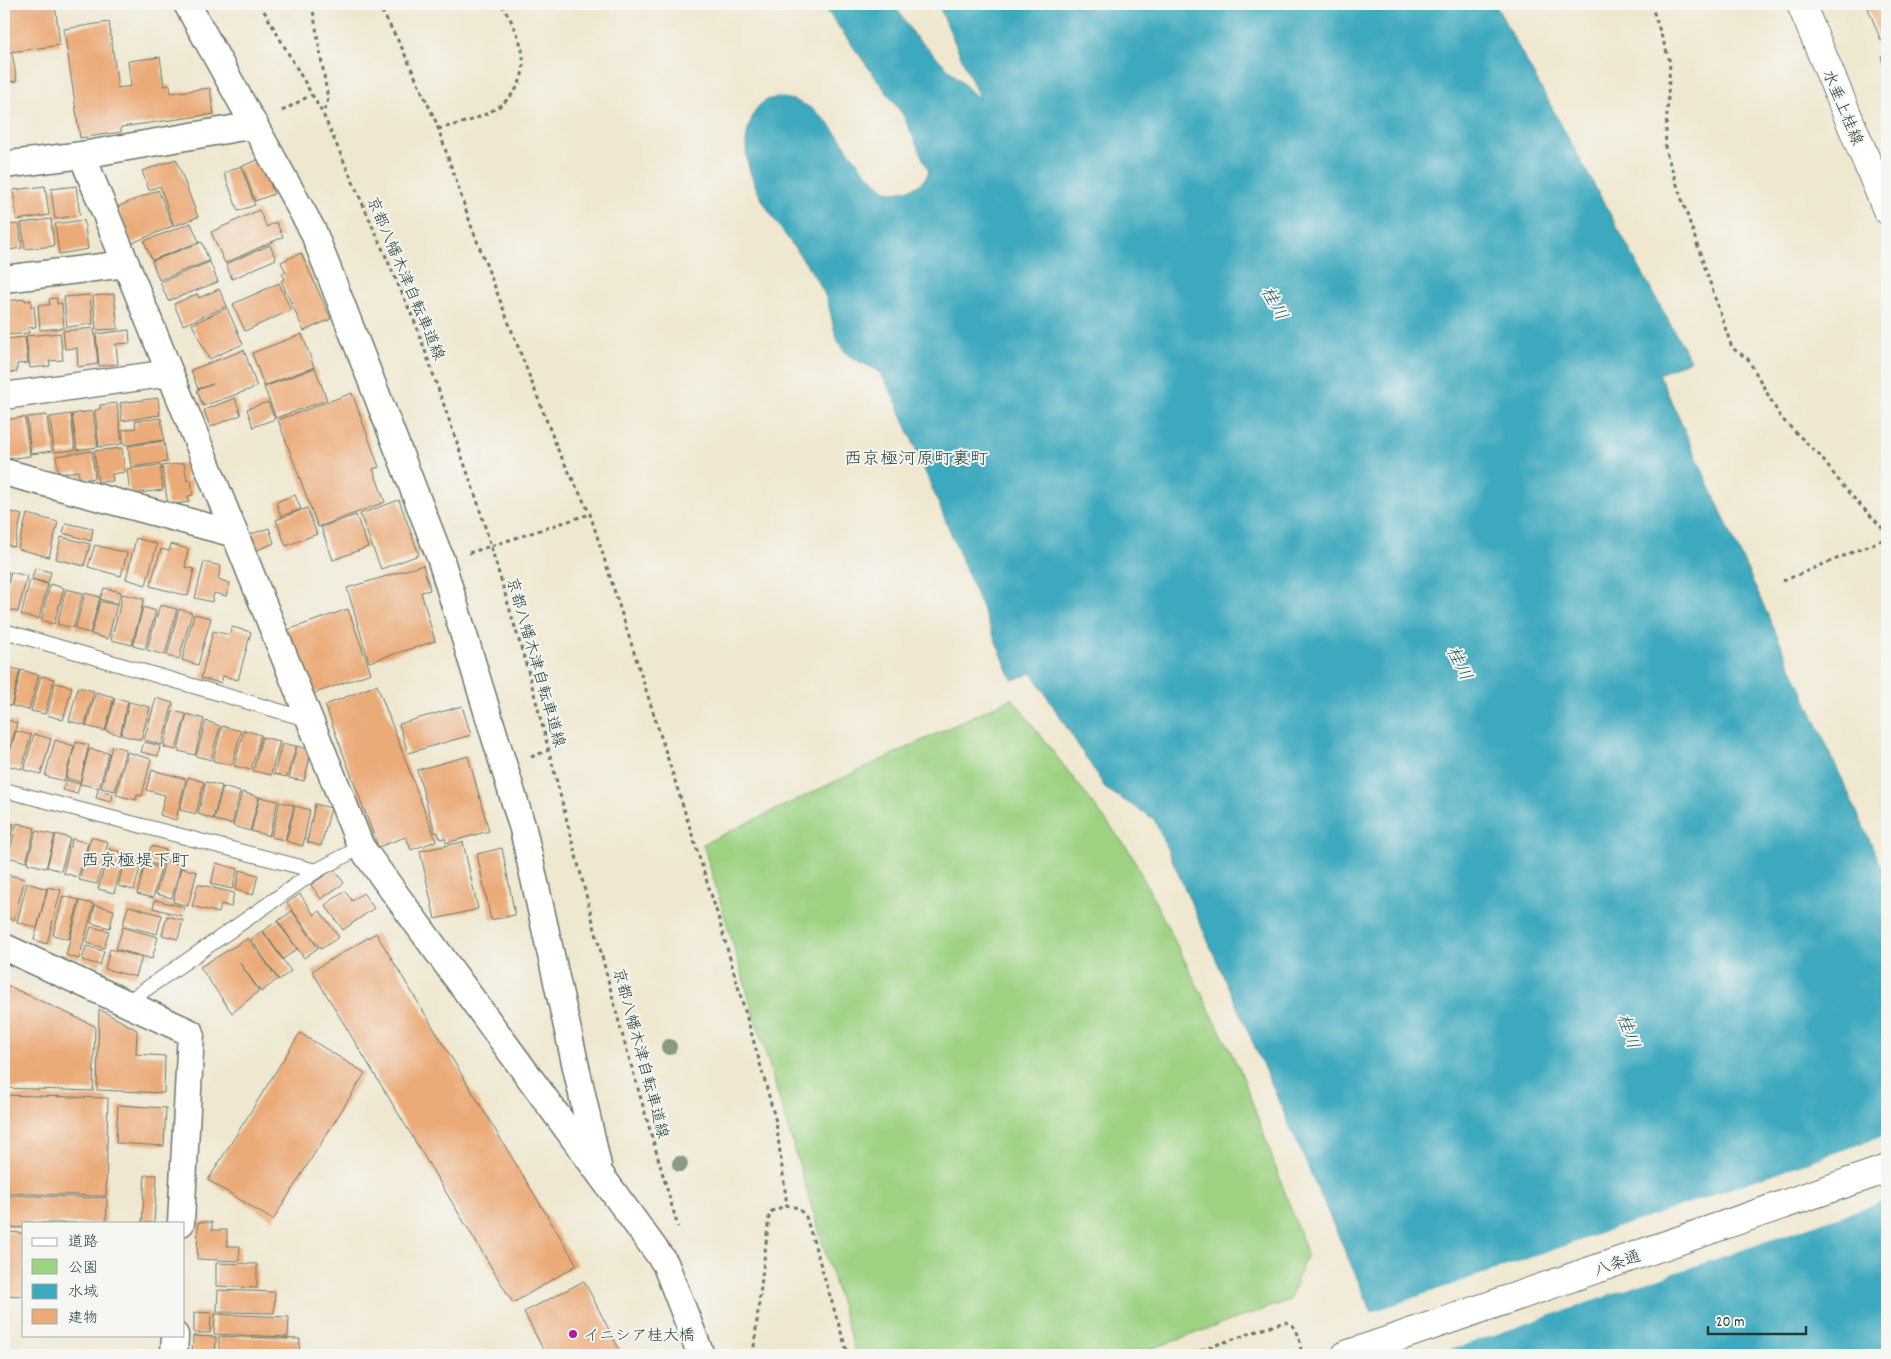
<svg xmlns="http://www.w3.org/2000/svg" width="1891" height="1359" font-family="Dekko,'Klee One',sans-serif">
	<rect width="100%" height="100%" fill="#f6f6f2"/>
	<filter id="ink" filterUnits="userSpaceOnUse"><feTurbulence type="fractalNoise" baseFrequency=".02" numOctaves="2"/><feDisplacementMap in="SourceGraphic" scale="10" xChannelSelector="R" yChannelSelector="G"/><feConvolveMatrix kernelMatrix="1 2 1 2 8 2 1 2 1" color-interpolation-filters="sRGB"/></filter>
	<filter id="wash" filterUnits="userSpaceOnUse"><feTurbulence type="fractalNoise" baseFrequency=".0096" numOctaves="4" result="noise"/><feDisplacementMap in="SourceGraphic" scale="20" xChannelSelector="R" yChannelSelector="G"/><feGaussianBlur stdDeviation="1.12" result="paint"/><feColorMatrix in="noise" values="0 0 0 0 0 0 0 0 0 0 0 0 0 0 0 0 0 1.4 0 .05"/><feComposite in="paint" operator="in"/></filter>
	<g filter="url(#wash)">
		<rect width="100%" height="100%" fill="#efe7cf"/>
		<path fill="#9dd282" stroke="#5e885b" d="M1012 698 1130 852 1241 1072 1307 1253 1290 1300 1134 1355H856L703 844Z"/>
		<path fill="#3ea9be" stroke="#2e7379" d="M822 4H894L913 34 980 100 938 4H1495L1690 360 1659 374 1887 879V1355H1391L1154 819 1106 789 1032 673 1012 680 895 399C890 391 886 380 880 373 870 363 852 363 842 348 832 334 832 307 823 291 795 237 719 175 756 110 764 96 781 96 796 101 826 112 837 135 854 158 864 172 876 183 889 192 906 191 921 189 929 172L903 115Z"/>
		<path fill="#efe7cf" d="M1887 1135V1200L1435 1355H1389L1370 1313Z"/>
		<g id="blocks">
			<path fill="#ebab79" d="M4 4H55L60 45 4 53Z
				M1879 4H1887V39L1881 41 1868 8Z
				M109 22 118 88 131 86 128 61 160 57 164 86 170 85 171 93 210 88 214 114 121 127V132L80 138 64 29Z
				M12 53 17 81 4 83V55Z
				M1887 55V75L1881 57Z
				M176 159 198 217 174 226 160 186 149 190 142 171Z
				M261 159 274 194 255 201 242 166Z
				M241 166 255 205 238 211 224 173Z
				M45 186 49 215 17 220 13 190Z
				M76 186 80 215 55 219 51 189Z
				M158 190 173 226 132 243 117 207Z
				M259 210 267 227 276 222 283 237 225 263 211 232Z
				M51 219 54 246 25 249 21 223Z
				M84 220 88 249 59 254 55 224Z
				M191 223 199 242 152 260 144 241Z
				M19 224 22 248 8 250 5 225Z
				M202 242 209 261 159 280 152 261Z
				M270 245 276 259 232 279 226 264Z
				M301 253 331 319 304 331 281 281 285 279 282 273 286 272 281 262Z
				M210 262 218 282 168 301 160 282Z
				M279 283 291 310 245 331 233 304Z
				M219 289 227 306 183 325 174 304 197 294 199 298Z
				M114 294 118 329 96 330 93 296Z
				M90 295 93 324 67 327 64 297Z
				M57 298V304L62 303 64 328 40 330 38 305H50L49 299Z
				M25 299V301L31 300V307L34 306 36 327 28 328 29 333 8 335 5 301Z
				M227 308 243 344 209 359 192 324Z
				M94 328 98 364 78 367 77 348 65 349 63 331Z
				M129 330 130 343 116 344 118 364 99 366 96 334Z
				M60 333 63 360 49 361 50 366 30 368 26 336Z
				M302 334 314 367 264 386 252 353Z
				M25 337 28 363 17 364V372L4 373V339Z
				M244 350 257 387 203 406 197 390 213 384 198 389 191 370Z
				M315 368 327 400 276 418 264 387Z
				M352 393 379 467 373 469 385 502 318 527 278 420Z
				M158 398 160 415 122 421 120 403Z
				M235 398 241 415 210 427 204 410Z
				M268 402 275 419 253 427 247 409Z
				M117 403 122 444 99 447 95 410 100 409V405Z
				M93 411 98 447 77 450 72 414Z
				M71 414 75 450 54 452 50 417Z
				M47 415 52 451 31 454 27 417Z
				M25 417 30 456 7 459 4 420Z
				M161 418 164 440 124 445 122 430 136 428 135 421Z
				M164 441 167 462 131 467 128 446Z
				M122 448 125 472 112 474 113 481 98 482 94 451Z
				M92 451 95 478 80 480 78 471 59 474 56 456Z
				M184 463 187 481 191 480 193 495 188 496 189 502 168 505 162 466Z
				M160 465 163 490 130 494 127 469Z
				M295 495 301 509 281 516 276 502Z
				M399 500 419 555 381 569 360 514Z
				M307 508 317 534 286 546 276 520Z
				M4 510 22 515 14 547 4 544Z
				M27 514 58 522 49 557 18 549Z
				M356 515 368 547 333 560 321 527Z
				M66 523 93 529 91 541 63 533Z
				M269 528 274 543 255 551 249 535Z
				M61 537 90 544 84 566 56 559Z
				M136 538 157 544 146 585 126 579Z
				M171 544 188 549 185 567 194 569 188 596 150 586 161 549 169 551Z
				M95 545 127 553 121 576 88 567Z
				M204 562 221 566 218 579 230 583 226 596 214 593 212 602 195 598Z
				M423 565 430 590 421 592 435 641 369 662 347 588Z
				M35 568 51 572 48 583 32 579Z
				M4 570 9 572 4 589Z
				M11 572 27 576 18 612 4 608V598Z
				M30 580 48 584 39 619 21 615Z
				M50 584 64 588 54 624 41 620Z
				M104 588 121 592 118 604 100 599Z
				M66 589 83 593 73 628 57 624Z
				M85 593 100 597 90 633 75 629Z
				M123 594 144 599 132 645 111 640Z
				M100 601 117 605 108 639 91 634Z
				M160 605 177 609 165 655 147 650Z
				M143 607 156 611 145 649 133 646Z
				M179 609 192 613 179 659 167 656Z
				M348 609 371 673 307 696 285 631Z
				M194 614 211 618 198 665 182 660Z
				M232 627 251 632 238 680 223 676 221 683 201 678 213 631 230 635Z
				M4 666 20 670 11 706 4 704Z
				M21 670 39 675 29 710 12 706Z
				M41 676 54 679 45 714 31 711Z
				M55 683 72 687 63 720 47 715Z
				M377 685 436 841 411 850 406 837 378 847 325 705Z
				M78 687 94 691 85 725 69 721Z
				M96 692 114 697 105 731 86 726Z
				M115 698 128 701 120 735 106 731Z
				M156 698 173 703 162 745 144 740Z
				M129 702 150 707 141 740 121 735Z
				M462 706 471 735 408 753 399 724Z
				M173 711 186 714 176 750 164 747Z
				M187 714 204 719 195 755 178 751Z
				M4 719 17 723 7 759 4 758Z
				M206 721 220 726 211 760 196 756Z
				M222 726 241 731 232 765 213 761Z
				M244 730 261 735 251 770 234 766Z
				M16 731 31 735 22 769 6 765Z
				M34 734 51 739 41 774 24 770Z
				M262 737 280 741 271 775 253 771Z
				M55 740 74 746 64 781 45 776Z
				M76 742 89 745 80 782 66 778Z
				M144 742 160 746 158 756 141 752Z
				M282 743 296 746 287 777 274 774Z
				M112 746 126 749 115 791 101 788Z
				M297 746 312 750 304 781 289 778Z
				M89 749 109 753 99 788 80 784Z
				M127 752 151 759 142 796 137 795 136 800 116 795Z
				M468 756 489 831 446 843 445 838 440 839 438 832 435 833 417 770Z
				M152 770 186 779 176 820 160 815 165 795 146 790Z
				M188 777 204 782 196 814 180 810Z
				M66 780 80 784 77 794 63 790Z
				M206 782 222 786 213 819 198 814Z
				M223 787 240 792 232 824 214 820Z
				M98 790 113 794 111 802 96 798Z
				M242 792 259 797 250 831 233 826Z
				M260 797 278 801 269 836 251 831Z
				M280 802 294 805 285 840 271 837Z
				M315 804 331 808 321 846 307 842Z
				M295 806 310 810 303 846 286 841Z
				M4 821 14 824 6 857 4 856Z
				M17 823 35 828 26 862 8 857Z
				M36 831 55 835 46 868 27 863Z
				M56 834 70 838 61 871 47 867Z
				M91 837 108 842 97 884 79 880Z
				M72 839 88 843 78 877 63 873Z
				M463 842 478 909 435 919 420 851Z
				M151 846 166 850 162 866 146 862Z
				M502 848 515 915 491 920 477 854Z
				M109 849 125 853 114 893 98 889Z
				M126 855 142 860 134 890 118 886Z
				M165 861 181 865 172 898 156 894Z
				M216 863 238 869 232 889 211 884Z
				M145 864 161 868 153 898 137 894Z
				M181 868 197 872 188 906 173 902Z
				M334 869 344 883 321 899 311 885Z
				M240 870 258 875 253 895 235 890Z
				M6 874 25 879 14 920 4 917V884Z
				M27 883 47 889 37 928 17 922Z
				M198 884 234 893 231 907 221 904 219 913 192 906Z
				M48 887 61 890 47 944 34 940Z
				M345 891 352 901 363 893 374 908 343 930 325 905Z
				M300 894 314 915 320 911 339 937 321 949 287 903Z
				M63 896 79 900 69 939 53 935Z
				M155 900 184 907 182 916 153 908Z
				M80 901 94 904 79 959 66 955Z
				M95 905 114 910 110 928 91 923Z
				M128 906 162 915 157 934 123 925Z
				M292 911 318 948 304 958 278 921Z
				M167 916 183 920 178 939 162 935Z
				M277 921 297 949 283 959 263 931Z
				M91 927 109 931 104 948 86 943Z
				M123 927 158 937 152 959 116 949Z
				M262 931 291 971 279 980 251 939Z
				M376 933 577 1265 513 1303 312 971Z
				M248 938 278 979 261 992 239 962 259 991 232 1013 200 967Z
				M86 946 104 951 100 965 82 960Z
				M110 949 142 957 136 977 105 969Z
				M4 984 95 1026 93 1091 4 1088Z
				M99 1009 137 1030 136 1054 165 1056 164 1093 97 1090Z
				M300 1033 365 1073 273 1220 208 1180Z
				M4 1095 108 1098 106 1196 4 1193Z
				M118 1105 166 1108 164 1146 116 1143Z
				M145 1175H157L154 1223H142Z
				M4 1195 107 1198 106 1223H24V1228L4 1227Z
				M198 1222H212V1230H227V1246H240L239 1261 197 1259Z
				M4 1232 24 1233V1296L4 1295Z
				M216 1263 257 1264V1288L216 1286Z
				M584 1281 622 1355H546L524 1312Z
				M218 1290 275 1292 274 1313 217 1312Z
				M194 1312 211 1313 210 1333H194Z
				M215 1314 289 1317 288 1337 214 1334Z
				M193 1336 216 1337 215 1355H192Z
				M219 1336 300 1339 299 1355H219Z"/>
		</g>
	</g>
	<g filter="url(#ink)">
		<use href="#blocks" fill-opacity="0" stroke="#68786a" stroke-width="1"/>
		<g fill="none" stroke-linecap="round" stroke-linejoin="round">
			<g stroke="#68786a" stroke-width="16">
				<path id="service" d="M4 631 310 720
					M4 790 316 871
					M126 1003 316 871 361 847"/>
			</g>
			<g stroke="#68786a" stroke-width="29">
				<path id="minor" d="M187 4 313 231 441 560 523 829 598 1166
					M82 155 361 847 665 1263 701 1355
					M4 165 82 155 255 125
					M4 279 126 264
					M4 396 170 373
					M4 472 235 534
					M4 947 191 1033 181 1223
					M174 1355 175 1335"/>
			</g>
			<g stroke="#68786a" stroke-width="30">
				<path id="secondary" d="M1801 4 1887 210
					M1346 1355 1887 1169"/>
			</g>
			<path stroke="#68786a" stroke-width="3" stroke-dasharray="4 4" stroke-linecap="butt" d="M260 4 323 114 416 325 477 500 529 674 621 1030 678 1227
				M312 4 328 99 323 114
				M378 4 401 46 436 122 472 228 558 450 590 514 717 913 763 1074 776 1122 787 1205
				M1651 4 1670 62 1665 149 1732 348 1748 359 1781 418 1820 456 1846 490 1887 533
				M282 111 311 95
				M438 129C452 125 466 123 479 117 537 93 531 49 501 4
				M469 553 590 514
				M1783 581 1887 538
				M531 757 549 750
				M753 1355 769 1217 772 1211 787 1205 798 1208 806 1217 848 1355
				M1186 1355 1284 1322C1300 1323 1299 1343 1302 1355"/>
			<use href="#service" stroke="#fff" stroke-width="14"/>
			<use href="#minor" stroke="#fff" stroke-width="26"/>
			<use href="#secondary" stroke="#fff" stroke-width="28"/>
		</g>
		<g fill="#8a9a83">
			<circle cx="669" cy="1047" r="8"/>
			<circle cx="680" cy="1164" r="8"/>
		</g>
	</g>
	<circle fill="#b5179e" stroke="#f6f6f2" stroke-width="2" cx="573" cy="1334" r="5"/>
	<g text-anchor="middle" stroke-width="4" stroke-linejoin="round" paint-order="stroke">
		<g font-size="16" fill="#1f3d34" stroke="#f6f6f2">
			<text transform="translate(1844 107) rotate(67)" y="6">水垂上桂線</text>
			<text transform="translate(407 278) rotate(67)" y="6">京都八幡木津自転車道線</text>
			<text transform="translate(537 662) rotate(74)" y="6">京都八幡木津自転車道線</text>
			<text transform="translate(642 1053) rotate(75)" y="6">京都八幡木津自転車道線</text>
			<text transform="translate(1617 1262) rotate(-19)" y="6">八条通</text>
		</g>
		<g font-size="16" fill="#1f3d34" stroke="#f6f6f2" text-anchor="start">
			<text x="583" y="1340">イニシア桂大橋</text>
		</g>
		<g font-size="18" font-style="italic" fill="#285d5d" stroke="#f6f6f2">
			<text transform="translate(1275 303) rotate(62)" y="6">桂川</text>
			<text transform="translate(1460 663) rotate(64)" y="6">桂川</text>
			<text transform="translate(1629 1031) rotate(71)" y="6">桂川</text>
		</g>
		<g font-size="18" fill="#1f3d34" stroke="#f6f6f2">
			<text x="916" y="464">西京極河原町裏町</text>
			<text x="135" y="866">西京極堤下町</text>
		</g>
	</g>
	<rect width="1891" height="1359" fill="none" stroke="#f6f6f2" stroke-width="20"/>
	<rect x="22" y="1222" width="162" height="115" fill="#f6f6f2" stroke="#a0aca6"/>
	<rect x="32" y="1238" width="25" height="8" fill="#ffffff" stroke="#a0aca6"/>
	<text x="68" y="1246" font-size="15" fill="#1f3d34">道路</text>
	<rect x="32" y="1259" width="25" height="15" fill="#9dd282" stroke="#a0aca6"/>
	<text x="68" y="1272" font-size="15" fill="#1f3d34">公園</text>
	<rect x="32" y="1284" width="25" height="15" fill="#3ea9be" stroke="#a0aca6"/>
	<text x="68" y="1296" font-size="15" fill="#1f3d34">水域</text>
	<rect x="32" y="1309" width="25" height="15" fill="#ebab79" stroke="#a0aca6"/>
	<text x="68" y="1322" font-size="15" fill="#1f3d34">建物</text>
	<path d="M1708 1326v8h98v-8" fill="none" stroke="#1f3d34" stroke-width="2.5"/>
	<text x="1716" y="1326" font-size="15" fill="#1f3d34" stroke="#f6f6f2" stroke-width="4" paint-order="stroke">20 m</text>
</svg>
